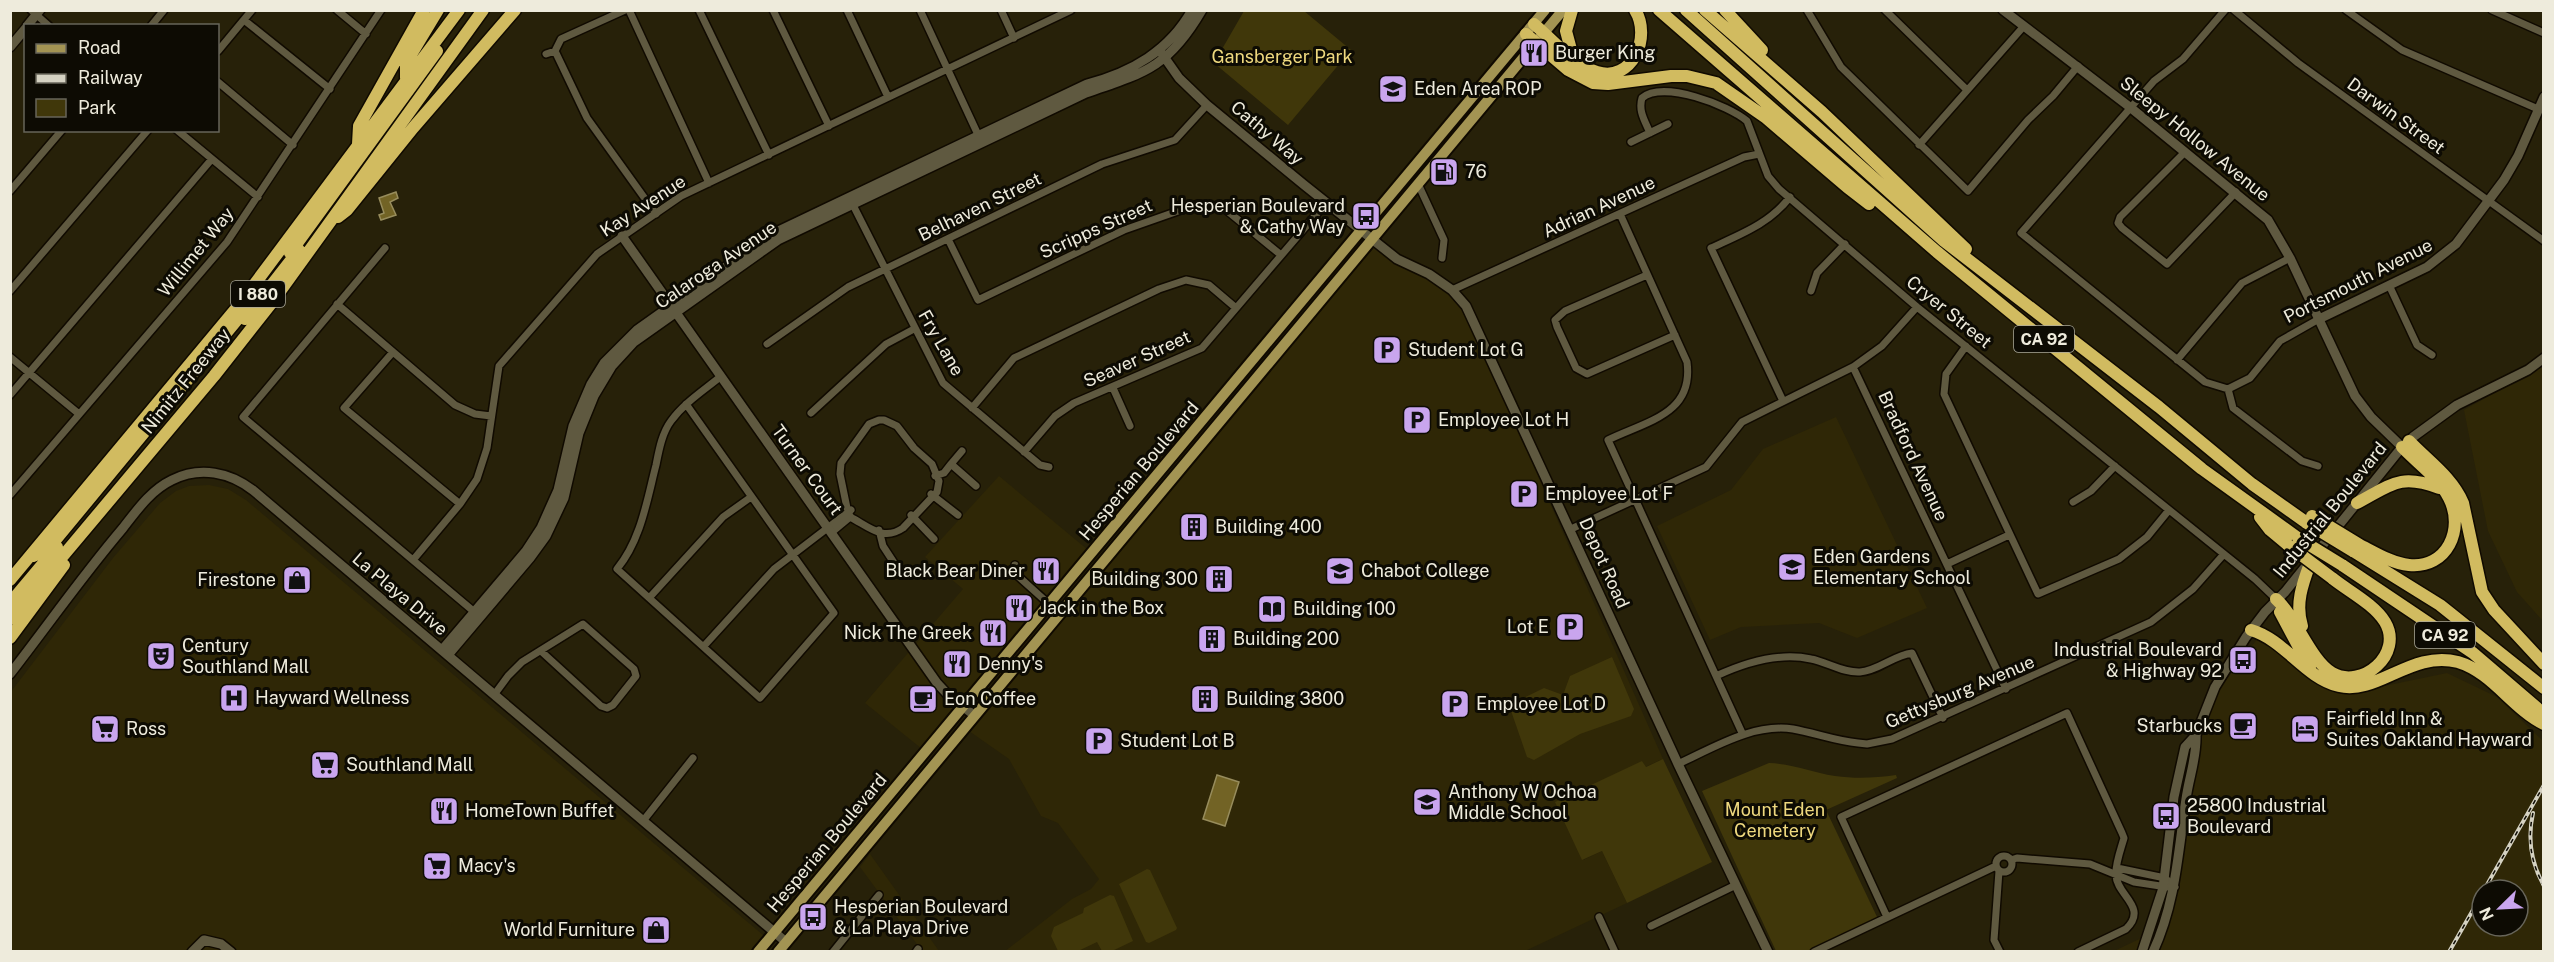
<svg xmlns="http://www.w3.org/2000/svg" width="2554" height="962" font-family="'Public Sans',sans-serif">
	<rect width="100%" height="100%" fill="#272109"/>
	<path fill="#2f2706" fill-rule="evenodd" d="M1372 239 1429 274 1466 306 1491 370 1663 759 1645 767 1642 761 1583 860 1602 851 1627 903 1525 951 1004 952 1072 899 1091 889 1099 879 1058 823 1041 816 1009 759 969 731 1167 490 1274 365 1365 254Z
		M2543 366V621L2517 592 2488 531 2464 410Z
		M1836 417 1927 608 1857 638 1819 623 1741 627 1710 640 1657 526 1731 490 1763 449Z
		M999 476 1088 550 922 749 865 703 963 589 925 557Z
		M209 485 228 489 246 500 763 935 749 952 11 951 10 693 113 558 160 503 176 491 189 486Z
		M2258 638 2326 685 2360 691 2447 673 2497 697 2543 741V951L2112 952 2150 934 2163 861 2199 716ZM2482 890H2518V926H2482Z
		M870 854 939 951H922L860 867Z"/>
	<path fill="#40370a" d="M1244 11H1304L1351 50 1288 125 1214 63Z
		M1612 657 1634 709 1631 716 1580 734 1534 760 1527 757 1509 705 1544 688 1563 695 1570 676Z
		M1663 759 1712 862 1627 903 1602 851 1582 860 1555 802 1642 761 1646 767Z
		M1769 763C1794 764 1811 772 1835 776 1856 779 1875 778 1896 775L1897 778 1826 810 1878 919 1811 951H1776L1702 791Z
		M1147 869 1150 870 1177 928 1176 930 1149 943 1146 942 1119 884Z
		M1110 895 1114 896 1133 941 1112 951H1102L1097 942 1078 951H1058L1051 936 1054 927 1083 913 1084 908Z"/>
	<path fill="#726325" stroke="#978c5c" stroke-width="1.5" d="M396 192 398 198 390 202 396 215 381 220 379 215 384 213 379 198Z
		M1217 775 1239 782 1225 826 1203 819Z"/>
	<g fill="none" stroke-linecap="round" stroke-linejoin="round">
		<g stroke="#100a00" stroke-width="10">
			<path id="street" d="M31 10 49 26
				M337 10 366 34
				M629 10 709 183
				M699 10 769 155
				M773 10 829 126
				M847 10 888 97
				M920 10 980 139
				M1001 10 1014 38
				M1807 10 1841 67 1968 191 2028 120 2053 96 2078 66
				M1885 10 1966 89
				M2225 10 2183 59 2154 81 2021 233 2205 382 2228 389
				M2234 10 2298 63 2544 241
				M2346 10 2402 50 2538 109
				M2492 10 2544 33
				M244 20 330 89
				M151 26 164 10
				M218 51 252 10
				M555 51 587 118 656 214
				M546 54 555 51 561 39 625 10
				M218 82 293 145
				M177 130 258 197
				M1650 133C1645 121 1638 111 1642 98 1663 80 1728 105 1747 121L1768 176 1779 189 1917 307 2255 579 2276 599
				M1631 142 1668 124
				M1919 145 2024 26
				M2185 152 2120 217 2118 223 2122 228 2167 264 2236 192
				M1419 186 1444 240 1442 258
				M10 191 62 130
				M852 203 943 383 1040 465 1049 467
				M1620 214 1687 362C1694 414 1647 421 1608 440L1743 735
				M948 239 978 300 1124 230 1198 204 1225 209 1281 255
				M385 248 243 417 478 615
				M1647 275 1565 311 1555 320 1557 327 1576 368 1587 374 1675 335
				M2389 285 2417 345 2432 355
				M1452 290 1744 157 1759 154
				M10 291 148 130
				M1811 291 1817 273 1845 244
				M337 304 455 405 475 414 491 416
				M767 344 848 287 1102 164 1175 140 1207 105
				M1966 346 1946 374 1944 394 2038 594 2119 559 2147 537 2169 510
				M393 352 344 408 460 504
				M10 357 79 414
				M2177 360 2242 283 2290 258
				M1853 367 2006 689
				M1113 388 1130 426
				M2228 389 2233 408 2302 461 2318 466
				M2228 389 2250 378 2280 341 2319 319
				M10 395 211 160
				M1783 401 1711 248C1741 234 1769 224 1790 197
				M686 404 834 613 760 698 617 569C641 540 647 500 656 465 659 450 662 433 671 421 684 403 703 391 720 377
				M972 408 1014 358 1159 289 1186 280 1209 285 1236 308
				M811 413 886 344 914 329
				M962 451 951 464 976 486
				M1024 452 1055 416 1074 403 1202 348 1326 203
				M935 476 944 473 951 464
				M931 494 958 515
				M10 495 227 242 381 10
				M2073 502 2091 491 2115 466
				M911 515 934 539
				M1571 529 1706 467 1742 422 1853 367 1882 346 1917 307
				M879 530 883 546 902 575
				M832 532 850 517C868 526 883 542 903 528L937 492 939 481 932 464 914 448 897 426 884 420H879L869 424 841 463 840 474 847 508 851 518
				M413 560 460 504 477 479 487 448 499 366 597 254 681 196 1071 10
				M1947 564 2009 535
				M1015 565 1018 576 1060 614
				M650 597 723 517 751 497
				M704 646 774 569 851 510
				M1716 676C1744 663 1779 652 1811 659 1827 662 1843 673 1860 672 1878 671 1894 655 1912 653L1943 718
				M494 695 508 676 522 662 583 624 634 669 636 676 613 705 607 708 601 706 542 652
				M1678 764C1713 748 1753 723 1793 729 1815 733 1836 741 1858 743L1867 744 1892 739 2151 622 2193 589 2224 554
				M643 821 693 758
				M1996 864a8 8 0 1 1 16 0a8 8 0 1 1-16 0Z
				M2011 860 2017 858 2090 864 2134 882 2167 887
				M2117 868 2165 878 2175 887
				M1999 871 1994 940 2000 952
				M1599 917 1615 952
				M1887 917 1841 817 2067 713 2122 833 2124 838C2121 849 2115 864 2116 875 2116 895 2149 907 2126 929L2078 952
				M1651 926 1736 885
				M833 952 879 895
				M916 952 918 949
				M1814 952 1996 866"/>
		</g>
		<g stroke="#100a00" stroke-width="12">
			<path id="secondary" d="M2003 10 2131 108 2268 220 2290 258 2355 396 2371 417 2402 447
				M27 26 40 10
				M10 47 26 28
				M1160 51 1179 78 1207 105 1303 184 1397 259 1429 274 1452 290 1466 306 1678 764 1768 952
				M622 236 937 683 950 697 974 715
				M2319 319 2427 267 2456 244 2504 180 2518 156 2544 97
				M442 650 526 551 541 528 558 490 573 426 591 384 604 363 637 330 772 234 1087 84C1132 72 1169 51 1192 10
				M448 655 530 558 546 536 564 498 579 433 594 396 612 366 634 342 778 240 1086 93C1145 73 1169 67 1202 10
				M10 674C48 625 83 575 123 528 137 510 151 490 172 480 200 466 230 472 254 491L786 942
				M192 952 204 940 221 944 231 952
				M2142 952 2163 888 2174 797 2185 747 2196 735 2215 687 2246 637 2265 612 2285 592 2402 447 2413 437 2457 405 2528 370 2544 358
				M2153 952C2176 902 2178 852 2186 799 2189 777 2197 757 2196 735"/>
		</g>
		<g stroke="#100a00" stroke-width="14">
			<path id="primary" d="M758 952 1545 10
				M778 952 1563 10"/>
		</g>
		<g stroke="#100a00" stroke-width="15">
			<path id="highway" d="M1572 10 1566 31 1573 57
				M1659 10 1937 252 2202 469 2298 538
				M1686 10 1944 241 2159 407 2252 484 2307 523
				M1705 10 1822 112 1966 249
				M1725 10 1762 50
				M1534 24C1553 40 1573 65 1597 72 1632 83 1652 37 1635 10
				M1526 34 1568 70 1593 83 1608 84 1671 76H1687L1716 83 1765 117 1847 187 1869 204
				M406 78V63L438 10
				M358 144 359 126 424 10
				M338 217 347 210 413 128 515 10
				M290 253 437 51
				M245 319 299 250
				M2409 441C2428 461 2452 477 2463 503L2482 592 2494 610 2544 664
				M2357 503C2391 485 2400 473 2439 488
				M2260 517 2270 530 2288 545
				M2358 544C2374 552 2391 563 2409 565 2447 569 2465 529 2449 498 2439 478 2417 463 2402 447
				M2353 551 2440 605 2544 688
				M33 556 48 549 246 309
				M2342 565 2473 653 2544 714
				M10 580 239 305 459 10
				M2276 599C2297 618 2310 660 2332 673 2362 690 2404 654 2385 622 2374 604 2348 591 2332 578
				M10 603 57 547
				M2280 612 2310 668
				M10 619 214 376 273 301 483 10
				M2302 626C2294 601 2305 578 2313 555
				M2251 630C2285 640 2305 678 2339 686 2378 695 2411 650 2458 662 2492 672 2513 709 2544 724
				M10 638 64 565"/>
		</g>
		<use href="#street" stroke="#5f5940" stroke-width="7"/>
		<use href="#secondary" stroke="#5f5940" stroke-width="9"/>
		<use href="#primary" stroke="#a39453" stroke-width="10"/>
		<use href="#highway" stroke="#d1bb60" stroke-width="12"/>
		<g stroke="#d5d2c2" stroke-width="4">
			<path id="rail" d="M2533 813C2527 840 2531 863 2544 886
				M2484 890 2544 785
				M2449 952 2482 894"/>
		</g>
		<use href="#rail" stroke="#0d0b03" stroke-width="1.5" stroke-dasharray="4.5" stroke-linecap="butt"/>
		<g stroke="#100a00" stroke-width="15" stroke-linecap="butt">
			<path id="highway-bridge" d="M2312 516 2358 544
				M2307 523 2353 551
				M2298 538 2342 565
				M2288 545 2332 578"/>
		</g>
		<use href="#highway-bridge" stroke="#d1bb60" stroke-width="12"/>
	</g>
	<defs>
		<g id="restaurant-square" transform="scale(1.5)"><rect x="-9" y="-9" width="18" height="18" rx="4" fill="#c9a5ee" stroke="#0d0b03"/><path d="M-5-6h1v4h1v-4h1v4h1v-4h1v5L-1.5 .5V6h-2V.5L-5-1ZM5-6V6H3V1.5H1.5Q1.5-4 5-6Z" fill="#111"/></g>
		<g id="school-square" transform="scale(1.5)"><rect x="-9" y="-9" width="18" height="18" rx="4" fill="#c9a5ee" stroke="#0d0b03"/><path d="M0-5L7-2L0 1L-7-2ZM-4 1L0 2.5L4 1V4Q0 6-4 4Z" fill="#111"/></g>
		<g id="fuel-square" transform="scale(1.5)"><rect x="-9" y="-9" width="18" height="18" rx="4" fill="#c9a5ee" stroke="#0d0b03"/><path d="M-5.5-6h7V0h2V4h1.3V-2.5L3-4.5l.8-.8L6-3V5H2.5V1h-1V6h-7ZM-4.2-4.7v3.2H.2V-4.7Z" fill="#111"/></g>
		<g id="bus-square" transform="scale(1.5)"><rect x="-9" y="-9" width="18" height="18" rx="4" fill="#c9a5ee" stroke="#0d0b03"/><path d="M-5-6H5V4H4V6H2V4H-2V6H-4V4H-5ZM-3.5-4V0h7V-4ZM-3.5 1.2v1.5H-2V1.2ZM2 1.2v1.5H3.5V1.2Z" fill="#111"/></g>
		<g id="parking-square" transform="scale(1.5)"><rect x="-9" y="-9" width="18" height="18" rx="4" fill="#c9a5ee" stroke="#0d0b03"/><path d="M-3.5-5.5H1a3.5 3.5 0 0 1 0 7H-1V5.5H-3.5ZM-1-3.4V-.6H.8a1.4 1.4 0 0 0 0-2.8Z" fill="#111"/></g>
		<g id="building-square" transform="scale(1.5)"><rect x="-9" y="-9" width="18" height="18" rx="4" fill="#c9a5ee" stroke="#0d0b03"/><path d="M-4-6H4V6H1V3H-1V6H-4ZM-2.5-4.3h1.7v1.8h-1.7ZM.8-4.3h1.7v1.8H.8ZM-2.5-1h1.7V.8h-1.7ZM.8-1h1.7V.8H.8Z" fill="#111"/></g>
		<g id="university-square" transform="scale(1.5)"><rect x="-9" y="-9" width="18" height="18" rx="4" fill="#c9a5ee" stroke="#0d0b03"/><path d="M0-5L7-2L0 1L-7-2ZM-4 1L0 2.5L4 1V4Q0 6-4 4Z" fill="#111"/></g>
		<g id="shop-square" transform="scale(1.5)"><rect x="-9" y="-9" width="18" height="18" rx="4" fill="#c9a5ee" stroke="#0d0b03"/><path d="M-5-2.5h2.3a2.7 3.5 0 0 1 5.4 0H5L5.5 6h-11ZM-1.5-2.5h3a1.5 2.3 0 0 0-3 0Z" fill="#111"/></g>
		<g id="library-square" transform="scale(1.5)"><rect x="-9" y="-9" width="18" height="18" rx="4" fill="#c9a5ee" stroke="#0d0b03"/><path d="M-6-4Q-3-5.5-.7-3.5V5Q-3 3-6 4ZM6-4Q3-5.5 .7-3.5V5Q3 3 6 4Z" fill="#111"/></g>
		<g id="theatre-square" transform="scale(1.5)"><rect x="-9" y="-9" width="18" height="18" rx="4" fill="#c9a5ee" stroke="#0d0b03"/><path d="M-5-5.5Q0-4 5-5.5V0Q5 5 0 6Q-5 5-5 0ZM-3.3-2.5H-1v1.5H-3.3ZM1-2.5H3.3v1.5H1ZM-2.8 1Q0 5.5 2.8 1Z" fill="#111"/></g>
		<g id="hospital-square" transform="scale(1.5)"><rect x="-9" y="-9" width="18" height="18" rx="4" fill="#c9a5ee" stroke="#0d0b03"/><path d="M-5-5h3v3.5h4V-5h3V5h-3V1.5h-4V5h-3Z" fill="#111"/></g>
		<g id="cafe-square" transform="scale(1.5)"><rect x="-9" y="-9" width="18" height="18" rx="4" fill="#c9a5ee" stroke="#0d0b03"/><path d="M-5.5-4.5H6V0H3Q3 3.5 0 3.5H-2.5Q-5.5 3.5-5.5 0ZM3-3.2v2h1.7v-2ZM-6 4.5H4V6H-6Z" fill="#111"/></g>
		<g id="supermarket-square" transform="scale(1.5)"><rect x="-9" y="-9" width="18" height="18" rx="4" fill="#c9a5ee" stroke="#0d0b03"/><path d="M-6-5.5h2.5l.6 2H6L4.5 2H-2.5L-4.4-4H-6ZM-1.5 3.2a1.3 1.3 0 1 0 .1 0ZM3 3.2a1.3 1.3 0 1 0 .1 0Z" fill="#111"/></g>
		<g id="hotel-square" transform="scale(1.5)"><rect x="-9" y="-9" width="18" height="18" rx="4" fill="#c9a5ee" stroke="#0d0b03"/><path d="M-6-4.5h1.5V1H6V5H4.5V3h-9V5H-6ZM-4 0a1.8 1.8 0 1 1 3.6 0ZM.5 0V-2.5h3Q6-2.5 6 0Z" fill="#111"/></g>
	</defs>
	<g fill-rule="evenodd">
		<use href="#restaurant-square" x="1534" y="53"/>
		<use href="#school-square" x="1393" y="89"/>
		<use href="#fuel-square" x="1444" y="172"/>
		<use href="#bus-square" x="1366" y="216"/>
		<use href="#parking-square" x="1387" y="350"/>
		<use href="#parking-square" x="1417" y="420"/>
		<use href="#parking-square" x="1524" y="494"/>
		<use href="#building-square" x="1194" y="527"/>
		<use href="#school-square" x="1792" y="567"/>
		<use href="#restaurant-square" x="1046" y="571"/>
		<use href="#university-square" x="1340" y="571"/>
		<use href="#building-square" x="1219" y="579"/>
		<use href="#shop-square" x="297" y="580"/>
		<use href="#restaurant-square" x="1019" y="608"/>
		<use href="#library-square" x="1272" y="609"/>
		<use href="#parking-square" x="1570" y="627"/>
		<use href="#restaurant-square" x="993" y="633"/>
		<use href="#building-square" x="1212" y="639"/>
		<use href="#theatre-square" x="161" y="656"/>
		<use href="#bus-square" x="2243" y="660"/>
		<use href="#restaurant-square" x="957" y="664"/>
		<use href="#hospital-square" x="234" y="698"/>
		<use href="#cafe-square" x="923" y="699"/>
		<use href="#building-square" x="1205" y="699"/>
		<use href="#parking-square" x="1455" y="704"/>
		<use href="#cafe-square" x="2243" y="726"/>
		<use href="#supermarket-square" x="105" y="729"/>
		<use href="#hotel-square" x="2305" y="729"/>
		<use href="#parking-square" x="1099" y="741"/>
		<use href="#supermarket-square" x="325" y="765"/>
		<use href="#school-square" x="1427" y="802"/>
		<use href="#restaurant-square" x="444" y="811"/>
		<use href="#bus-square" x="2166" y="816"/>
		<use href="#supermarket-square" x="437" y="866"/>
		<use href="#bus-square" x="813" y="917"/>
		<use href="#shop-square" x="656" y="930"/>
	</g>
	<g text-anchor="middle" stroke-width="6" stroke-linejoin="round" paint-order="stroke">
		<g fill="#0d0b03" stroke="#aaa89b" stroke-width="1.5">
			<rect x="231" y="281" width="54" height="26" rx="4.5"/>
			<rect x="2014" y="326" width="60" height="26" rx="4.5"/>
			<rect x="2415" y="622" width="60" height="26" rx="4.5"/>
		</g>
		<g font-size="16" font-weight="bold" fill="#eeebdc">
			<text x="258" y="300">I 880</text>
			<text x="2044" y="345">CA 92</text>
			<text x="2445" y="641">CA 92</text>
		</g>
		<g font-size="18" fill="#eeebdc" stroke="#0d0b03" text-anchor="start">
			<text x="1555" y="59">Burger King</text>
			<text x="1414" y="95">Eden Area ROP</text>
			<text x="1465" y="178">76</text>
			<text x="1345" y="212" text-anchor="end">Hesperian Boulevard<tspan x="1345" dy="21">&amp; Cathy Way</tspan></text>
			<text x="1408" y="356">Student Lot G</text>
			<text x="1438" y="426">Employee Lot H</text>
			<text x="1545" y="500">Employee Lot F</text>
			<text x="1215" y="533">Building 400</text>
			<text x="1813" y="563">Eden Gardens<tspan x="1813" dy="21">Elementary School</tspan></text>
			<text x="1025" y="577" text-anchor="end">Black Bear Diner</text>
			<text x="1361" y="577">Chabot College</text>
			<text x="1198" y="585" text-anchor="end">Building 300</text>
			<text x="276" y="586" text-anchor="end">Firestone</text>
			<text x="1040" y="614">Jack in the Box</text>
			<text x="1293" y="615">Building 100</text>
			<text x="1549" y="633" text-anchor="end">Lot E</text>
			<text x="972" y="639" text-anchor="end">Nick The Greek</text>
			<text x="1233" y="645">Building 200</text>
			<text x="182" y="652">Century<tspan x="182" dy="21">Southland Mall</tspan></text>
			<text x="2222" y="656" text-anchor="end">Industrial Boulevard<tspan x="2222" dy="21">&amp; Highway 92</tspan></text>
			<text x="978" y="670">Denny's</text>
			<text x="255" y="704">Hayward Wellness</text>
			<text x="944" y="705">Eon Coffee</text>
			<text x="1226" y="705">Building 3800</text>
			<text x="1476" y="710">Employee Lot D</text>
			<text x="2326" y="725">Fairfield Inn &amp;<tspan x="2326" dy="21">Suites Oakland Hayward</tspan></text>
			<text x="2222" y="732" text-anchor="end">Starbucks</text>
			<text x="126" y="735">Ross</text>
			<text x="1120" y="747">Student Lot B</text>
			<text x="346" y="771">Southland Mall</text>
			<text x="1448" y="798">Anthony W Ochoa<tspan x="1448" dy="21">Middle School</tspan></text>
			<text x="2187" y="812">25800 Industrial<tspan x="2187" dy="21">Boulevard</tspan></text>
			<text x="465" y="817">HomeTown Buffet</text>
			<text x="458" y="872">Macy's</text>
			<text x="834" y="913">Hesperian Boulevard<tspan x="834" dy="21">&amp; La Playa Drive</tspan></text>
			<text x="635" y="936" text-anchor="end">World Furniture</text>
		</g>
		<g font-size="18" fill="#eed87e" stroke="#0d0b03">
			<text x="1282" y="63">Gansberger Park</text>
			<text x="1775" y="816">Mount Eden<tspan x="1775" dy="21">Cemetery</tspan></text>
		</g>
		<g font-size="18" fill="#eeebdc" stroke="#0d0b03">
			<text transform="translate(2396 116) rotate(36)" y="6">Darwin Street</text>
			<text transform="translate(1267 133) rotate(40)" y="6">Cathy Way</text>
			<text transform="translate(2195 139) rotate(39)" y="6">Sleepy Hollow Avenue</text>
			<text transform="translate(643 206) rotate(-33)" y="6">Kay Avenue</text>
			<text transform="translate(980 207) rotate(-26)" y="6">Belhaven Street</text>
			<text transform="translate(1599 207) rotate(-25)" y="6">Adrian Avenue</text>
			<text transform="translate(1096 229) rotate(-24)" y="6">Scripps Street</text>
			<text transform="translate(196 252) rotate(-51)" y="6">Willimet Way</text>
			<text transform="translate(716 265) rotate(-34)" y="6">Calaroga Avenue</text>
			<text transform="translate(2358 281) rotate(-27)" y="6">Portsmouth Avenue</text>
			<text transform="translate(1949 312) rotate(39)" y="6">Cryer Street</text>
			<text transform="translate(941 343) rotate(60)" y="6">Fry Lane</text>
			<text transform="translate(1137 359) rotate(-24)" y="6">Seaver Street</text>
			<text transform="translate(186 381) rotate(-51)" y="6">Nimitz Freeway</text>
			<text transform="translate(1913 456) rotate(65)" y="6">Bradford Avenue</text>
			<text transform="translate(807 470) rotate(54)" y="6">Turner Court</text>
			<text transform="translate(1139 471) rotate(-50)" y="6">Hesperian Boulevard</text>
			<text transform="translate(2330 510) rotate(-51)" y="6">Industrial Boulevard</text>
			<text transform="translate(1604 563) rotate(66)" y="6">Depot Road</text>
			<text transform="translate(400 594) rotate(40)" y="6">La Playa Drive</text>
			<text transform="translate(1960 692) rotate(-23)" y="6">Gettysburg Avenue</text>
			<text transform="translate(827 843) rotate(-50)" y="6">Hesperian Boulevard</text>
		</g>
	</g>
	<rect width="2554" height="962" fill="none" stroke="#eeebdc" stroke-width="24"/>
	<rect x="24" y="24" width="195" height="108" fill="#0d0b03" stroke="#67655a" stroke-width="1.5"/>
	<rect x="36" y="44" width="30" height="9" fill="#a39453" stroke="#67655a" stroke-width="1.5"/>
	<text x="78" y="54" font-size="18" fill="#eeebdc">Road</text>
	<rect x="36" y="74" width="30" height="9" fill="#d5d2c2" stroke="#67655a" stroke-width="1.5"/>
	<text x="78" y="84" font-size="18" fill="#eeebdc">Railway</text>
	<rect x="36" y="99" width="30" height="18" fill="#40370a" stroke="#67655a" stroke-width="1.5"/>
	<text x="78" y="114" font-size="18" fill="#eeebdc">Park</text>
	<g transform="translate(2500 908) rotate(246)"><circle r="28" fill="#0d0b03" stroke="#67655a" stroke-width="1.5"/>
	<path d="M0-4.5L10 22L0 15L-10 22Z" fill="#c9a5ee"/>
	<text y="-9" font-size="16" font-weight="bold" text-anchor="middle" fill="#eeebdc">N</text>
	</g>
</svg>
